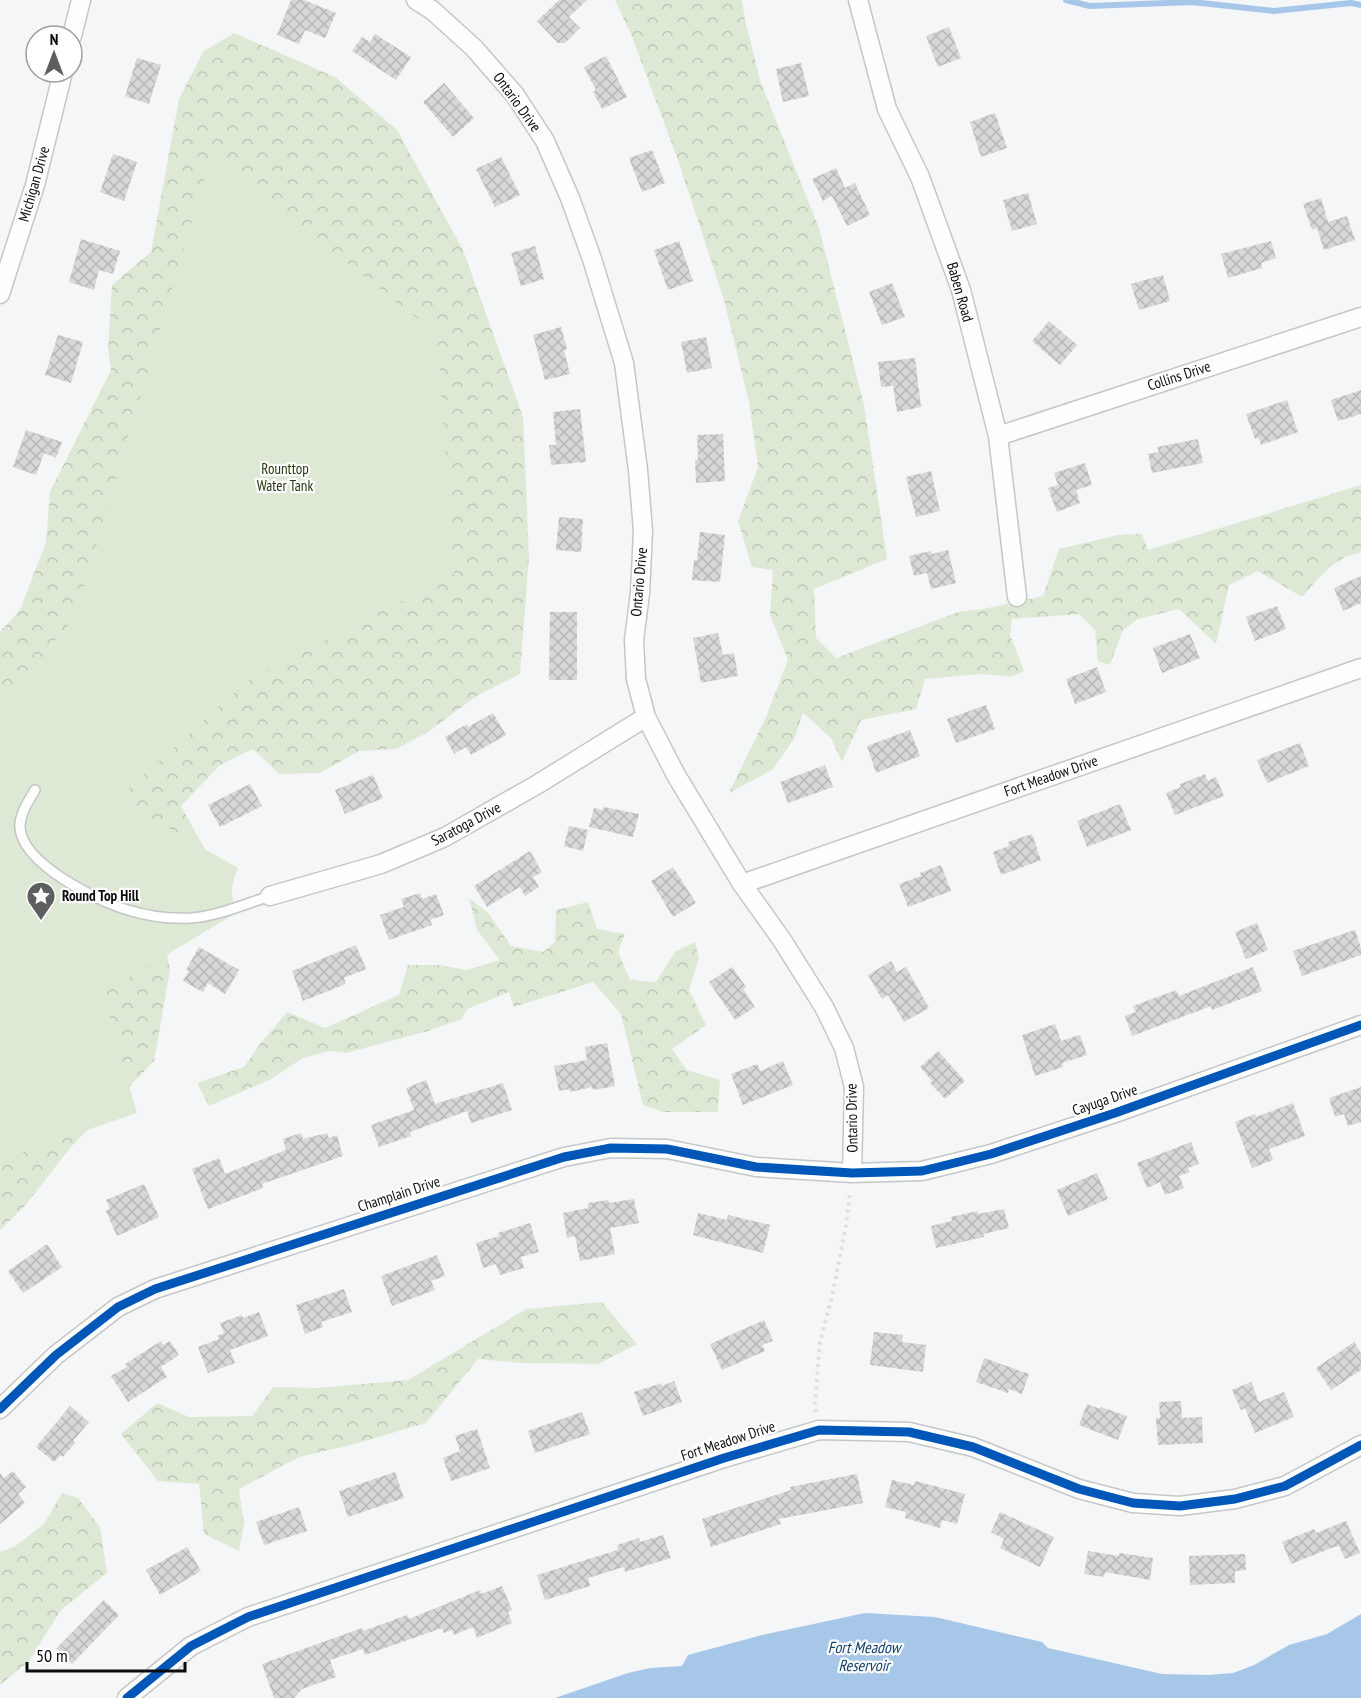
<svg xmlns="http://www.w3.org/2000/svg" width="1361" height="1698" font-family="'PT Sans Narrow',sans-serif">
	<defs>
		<pattern id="forest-crowns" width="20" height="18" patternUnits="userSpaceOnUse" patternTransform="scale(1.5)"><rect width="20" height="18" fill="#dee9d5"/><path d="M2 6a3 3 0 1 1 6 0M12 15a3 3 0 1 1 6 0" fill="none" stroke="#bdc7b6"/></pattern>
		<pattern id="building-cross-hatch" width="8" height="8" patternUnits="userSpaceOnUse" patternTransform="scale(1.5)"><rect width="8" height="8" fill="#d7d7d9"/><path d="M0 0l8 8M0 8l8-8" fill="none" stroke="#b7b7b9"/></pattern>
	</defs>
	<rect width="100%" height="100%" fill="#f5f6f8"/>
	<path fill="url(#forest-crowns)" d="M615 0H742L745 20 761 83 819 228 864 405 887 559 814 589 816 638 836 658 958 612 983 609 1043 596 1059 549 1118 535 1142 534 1148 550 1361 485V553C1334 556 1319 578 1302 597L1258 571 1229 585 1216 644 1179 609 1138 619 1123 630 1110 665 1098 661 1095 630 1079 614 1012 619 1010 635 1024 671 1011 677 982 674 925 679 916 709 861 720 842 762 831 738 803 713 794 739 772 770 729 793 766 717 788 660 770 615 773 570 752 567 738 521 758 467 749 402 724 300 678 160 632 37Z
		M234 33 335 77 397 130 463 250 523 417 529 557 520 674 475 697 428 732 396 749 359 751 320 773 279 774 253 749 220 765 181 806 218 873 0 846V632L20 610 46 542 50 492 111 370 108 349 112 285 151 252 179 99 203 52Z
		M469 898 489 914 511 946 543 952 555 942 556 910 588 902 597 929 625 934 618 952 630 980 656 982 675 952 695 942 699 958 689 990 706 1025 672 1049 687 1070 720 1080 718 1112H662L643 1105 621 1014 593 982 514 1007 509 992 467 1009 462 1019 428 1031 346 1053 329 1051 303 1058 271 1079 209 1106 197 1083 244 1067 260 1044 287 1012 325 1028 399 995 408 965H439L467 970 500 960 477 930Z
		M0 906 162 928 170 970 154 1061 71 1147 24 1207 0 1230Z
		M602 1302 637 1344 598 1364 520 1363 478 1359 426 1423 355 1444 299 1457 239 1489 244 1524 239 1551 204 1534 199 1484 158 1481 121 1434 157 1403 189 1417 252 1416 273 1387 317 1388 408 1380 526 1309Z
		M62 1493 78 1498 100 1527 107 1573 61 1610 28 1662 0 1685V1552L14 1547 44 1524Z"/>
	<path fill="#dee9d5" d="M211 157 437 334 454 574 252 677 117 799 238 868C231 884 229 897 238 912L103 993 137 1113 25 1151 0 1169V709L76 615Z"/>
	<path fill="#a7c7e9" d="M865 1613 935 1617 1042 1642 1048 1648 1162 1674 1208 1675 1233 1673 1254 1665 1289 1645 1327 1634 1361 1614V1698H555L628 1673 650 1668 682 1666 688 1655 762 1635Z"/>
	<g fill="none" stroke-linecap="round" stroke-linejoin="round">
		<path stroke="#a7c7e9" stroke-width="6" d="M1066 0 1090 6 1192 2 1274 11 1351 3 1361 5"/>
	</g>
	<path fill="url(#building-cross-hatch)" d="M291 0H304L336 13 325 38 305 30 299 44 277 35Z
		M559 0H587L569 17 580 28 565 43H558L537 21Z
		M949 27 961 58 938 67 926 36Z
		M375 34 411 57 396 80 352 51 362 37 370 42Z
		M606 56 627 97 602 109 593 92 596 90 584 67Z
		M137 58 161 65 149 104 125 96Z
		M801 63 809 96 783 102 776 69Z
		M444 83 474 118 453 137 423 102Z
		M995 113 1007 148 981 157 970 122Z
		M652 150 665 183 642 192 629 158Z
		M113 154 137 162 124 201 100 192Z
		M501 157 520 195 495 207 476 169Z
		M836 168 845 188 855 183 870 215 847 226 832 196 823 201 812 179Z
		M1028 193 1037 224 1012 231 1003 200Z
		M1321 198 1328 222 1347 216 1355 240 1324 250 1317 228 1312 230 1303 204Z
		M81 239 120 251 113 274 99 270 94 290 69 282Z
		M679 241 693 281 668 290 654 250Z
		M1271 241 1276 258 1261 263 1262 268 1228 278 1221 254Z
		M535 246 544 279 521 286 511 253Z
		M1163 275 1170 301 1139 310 1131 284Z
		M892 283 905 317 882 325 869 292Z
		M1049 321 1077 345 1060 365 1032 341Z
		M561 327 567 349 564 350 570 374 545 380 533 335Z
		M58 335 83 342 71 383 45 375Z
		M706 337 712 368 687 373 681 342Z
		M915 358 921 407 897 412 893 386 881 387 878 362Z
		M1361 390V414L1338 421 1331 400Z
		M1287 400 1298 432 1261 445 1259 438 1255 439 1246 414Z
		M580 409 586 462 551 465 549 445H556L553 412Z
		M26 430 62 442 56 458 44 453 36 475 13 467Z
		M723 434 725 481 696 483 695 460H698L697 435Z
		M1198 439 1203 463 1152 473 1148 454 1159 452 1157 447Z
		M1085 463 1092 485 1076 490 1080 503 1057 512 1048 488 1058 485 1054 473Z
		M931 471 940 511 916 517 906 477Z
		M559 517 583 519 581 552 556 550Z
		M700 532 725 535 720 582 692 580 694 560H697Z
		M948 550 956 583 931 589 927 573 914 576 909 556 931 551 932 554Z
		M1361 576V603L1343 611 1334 588Z
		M1277 606 1286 629 1255 641 1246 617Z
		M550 612H577V680H549Z
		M718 633 723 655 734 653 738 676 701 683 693 638Z
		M1190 634 1200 658 1162 673 1153 648Z
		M1097 667 1106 692 1075 704 1066 679Z
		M986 705 995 729 956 743 947 719Z
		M493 713 506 735 471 755 466 747 454 754 445 737 467 724 468 727Z
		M910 730 920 756 876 773 867 746Z
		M1300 743 1309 766 1267 783 1257 760Z
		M825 765 833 787 788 803 780 782Z
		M1205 774 1208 781 1216 777 1224 796 1175 815 1166 793 1181 787 1180 784Z
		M373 775 383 798 345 814 335 790Z
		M250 784 262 806 220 827 208 805Z
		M1120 804 1131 830 1087 847 1077 821Z
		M604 807 639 814 633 837 589 827 594 808 603 810Z
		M569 826 588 830 583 851 564 846Z
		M1032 834 1041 860 1001 875 993 852 1009 846 1008 842Z
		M530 851 542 872 533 877 539 887 525 896 520 887 487 907 474 886Z
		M941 865 951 891 908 907 899 884 921 876 920 873Z
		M673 867 696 903 673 917 651 881Z
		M420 893 422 899 436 894 444 915 430 920 432 925 389 940 380 915 404 907 401 899Z
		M1257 923 1268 950 1246 959 1235 932Z
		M1355 930 1361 948V955L1302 976 1293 951Z
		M356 945 366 969 344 978 346 984 303 1001 292 971Z
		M199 947 239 970 225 994 208 983 203 992 183 981 189 971 186 970Z
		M891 961 897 972 906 967 929 1008 904 1022 888 995 882 999 868 975Z
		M732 967 746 987 743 989 755 1007 735 1020 709 982Z
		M1253 967 1262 991 1212 1010 1211 1006 1132 1036 1125 1016 1136 1012 1133 1006 1176 990 1179 996Z
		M1055 1024 1061 1041 1080 1035 1087 1055 1062 1063 1063 1067 1035 1076 1022 1035Z
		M607 1043 615 1086 593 1090 592 1087 570 1092 569 1089 559 1091 554 1066 587 1060 585 1047Z
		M938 1051 965 1081 945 1099 930 1083 932 1081 920 1067Z
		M783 1061 793 1085 743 1105 731 1074 757 1064 760 1071Z
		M426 1080 435 1104 503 1083 512 1110 471 1123 467 1111 410 1132 411 1136 379 1147 371 1125 414 1110 406 1088Z
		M1361 1087V1122L1348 1126 1344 1114 1335 1117 1329 1098Z
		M1293 1103 1305 1136 1269 1149 1273 1160 1252 1168 1235 1122 1255 1114 1256 1117Z
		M301 1133 303 1139 327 1133 329 1138 337 1135 343 1156 262 1184 263 1188 208 1209 192 1169 219 1158 225 1174 286 1150 283 1139Z
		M1191 1142 1199 1164 1188 1168 1190 1172 1179 1176 1184 1188 1165 1195 1160 1182 1147 1188 1137 1163Z
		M1097 1173 1108 1199 1068 1216 1057 1190Z
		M144 1184 159 1217 117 1236 106 1211 110 1209 106 1200Z
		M634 1199 639 1223 610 1228 615 1254 580 1261 575 1236 567 1238 563 1213 588 1208V1203L608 1200 609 1203Z
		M1004 1209 1009 1228 983 1234 984 1237 936 1248 931 1226 952 1221 951 1217 978 1211V1214Z
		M698 1213 727 1220 728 1215 770 1225 763 1253 693 1235Z
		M530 1223 539 1252 521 1257 524 1268 500 1275 496 1264 483 1268 476 1243 499 1236 498 1233Z
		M47 1244 62 1267 23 1293 8 1271Z
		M437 1255 445 1276 431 1281 435 1290 392 1306 381 1276Z
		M344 1289 352 1312 321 1322 323 1327 305 1334 296 1305Z
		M259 1312 268 1336 230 1350 235 1363 208 1373 198 1347 219 1339 217 1336 224 1333 220 1323 242 1315 243 1318Z
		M764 1320 773 1341 762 1345 765 1351 722 1370 710 1344Z
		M874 1332 903 1335 902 1342 926 1345 923 1372 870 1365Z
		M161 1341 163 1345 170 1341 179 1355 161 1367 167 1377 128 1402 111 1376 127 1367 125 1364Z
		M1354 1342 1361 1353V1370L1331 1390 1316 1368Z
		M984 1358 1029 1374 1022 1394 1009 1389 1008 1393 976 1382Z
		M674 1381 682 1402 643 1416 634 1392 662 1383V1386Z
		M1251 1382 1259 1402 1284 1392 1294 1417 1255 1433 1245 1408 1241 1410 1232 1390Z
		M1181 1401 1182 1418 1202 1417 1203 1443 1158 1445 1156 1418H1160L1159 1402Z
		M1087 1404 1100 1409 1101 1407 1127 1416 1118 1440 1079 1425Z
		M70 1406 89 1422 73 1441 75 1443 63 1457 61 1455 54 1462 36 1447Z
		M582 1412 590 1434 535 1453 528 1431Z
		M477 1429 490 1468 451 1481 443 1458 460 1451 455 1436Z
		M13 1471 26 1487 18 1494 25 1503 0 1524V1473L4 1478Z
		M395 1472 404 1498 348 1517 339 1491Z
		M857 1474 863 1503 779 1519 781 1524 711 1547 702 1519 791 1490 790 1487Z
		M892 1480 914 1485 915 1481 965 1494 957 1524 942 1520 940 1528 905 1518 906 1512 885 1507Z
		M299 1507 307 1531 264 1545 256 1522Z
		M1000 1512 1054 1537 1040 1567 1000 1548 1004 1539 991 1532Z
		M1346 1521 1360 1553 1345 1559 1339 1546 1334 1547 1291 1564 1282 1542 1314 1529 1316 1533Z
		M663 1535 671 1558 625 1572 624 1567 588 1578 590 1586 545 1600 537 1575 618 1550 617 1545 639 1538 640 1542Z
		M187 1547 201 1571 160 1595 146 1570Z
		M1088 1551 1119 1556V1553L1153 1558 1150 1580 1105 1572 1104 1577 1084 1574Z
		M1245 1554 1246 1570 1235 1571V1583L1190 1585 1189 1556Z
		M502 1586 512 1610 508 1612 512 1623 477 1638 473 1627 454 1635 452 1630 444 1633 442 1628 365 1655 363 1649 330 1660 336 1677 302 1689 294 1698H274L262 1664 362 1628 363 1631 407 1615 409 1619 480 1590 481 1594Z
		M104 1600 119 1615 72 1664 56 1649Z"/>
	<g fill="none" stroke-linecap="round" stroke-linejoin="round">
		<g stroke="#c5c6c7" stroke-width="12">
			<path id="service" d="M35 790C29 801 19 814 20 828 23 864 97 901 128 910 147 916 171 919 191 918 218 916 245 904 270 896"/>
		</g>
		<g stroke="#c5c6c7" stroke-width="21">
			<path id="minor" d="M416 0 432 10 474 48 515 95 545 141 570 198 592 259 624 363 638 470 643 531 640 593 634 640 636 679 646 717 676 775 742 884 782 940 824 1007 844 1048 854 1087 852 1173
				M858 0 887 109 920 177 961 290 998 436 1017 597
				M72 36 81 0
				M0 294 35 185 63 72
				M998 436 1361 317
				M742 884 1361 668
				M270 896 381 864 445 837 538 784 646 717
				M0 1409 56 1355 118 1307 155 1289 564 1157 611 1148 667 1149 756 1167 852 1173 922 1171 991 1154 1115 1113 1361 1025
				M127 1698 191 1646 248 1617 724 1458 819 1430 909 1432 973 1447 1079 1489 1133 1503 1180 1506 1235 1499 1285 1486 1361 1445"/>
		</g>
		<path stroke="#dedfdf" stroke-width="4" stroke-dasharray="3 4.5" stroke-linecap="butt" d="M816 1412 815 1404 820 1342 832 1296 846 1226 850 1192"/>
		<use href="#service" stroke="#fefefe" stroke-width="9"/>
		<use href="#minor" stroke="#fefefe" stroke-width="18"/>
		<g stroke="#fff" stroke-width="13">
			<path id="cycleway" d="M0 1409 56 1355 118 1307 155 1289 564 1157 611 1148 667 1149 756 1167 852 1173 922 1171 991 1154 1115 1113 1361 1025
				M127 1698 191 1646 248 1617 724 1458 819 1430 909 1432 973 1447 1079 1489 1133 1503 1180 1506 1235 1499 1285 1486 1361 1445"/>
		</g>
		<use href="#cycleway" stroke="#0057b8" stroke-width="9"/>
	</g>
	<defs>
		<g id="sight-pin" transform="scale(1.5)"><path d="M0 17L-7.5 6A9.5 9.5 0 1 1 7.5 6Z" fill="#5d5e5f" stroke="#fff"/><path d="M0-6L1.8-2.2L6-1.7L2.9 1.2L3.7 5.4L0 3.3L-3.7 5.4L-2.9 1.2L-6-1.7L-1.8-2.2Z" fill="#fff"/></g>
	</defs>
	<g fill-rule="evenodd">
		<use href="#sight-pin" x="41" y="896"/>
	</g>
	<g text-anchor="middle" stroke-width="4.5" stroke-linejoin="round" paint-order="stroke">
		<g font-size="15" fill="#0b0c0d" stroke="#fff">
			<text transform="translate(517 102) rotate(54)" y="5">Ontario Drive</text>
			<text transform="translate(34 184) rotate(-74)" y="5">Michigan Drive</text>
			<text transform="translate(960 292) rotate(74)" y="5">Baben Road</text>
			<text transform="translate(1179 376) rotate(-18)" y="5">Collins Drive</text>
			<text transform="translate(639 582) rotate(-85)" y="5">Ontario Drive</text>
			<text transform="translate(1051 776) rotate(-19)" y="5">Fort Meadow Drive</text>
			<text transform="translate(466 824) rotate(-28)" y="5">Saratoga Drive</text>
			<text transform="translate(1105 1100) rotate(-19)" y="5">Cayuga Drive</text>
			<text transform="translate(852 1118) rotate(-91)" y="5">Ontario Drive</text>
			<text transform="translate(399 1194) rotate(-18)" y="5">Champlain Drive</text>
			<text transform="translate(728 1441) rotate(-18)" y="5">Fort Meadow Drive</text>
		</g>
		<g font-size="15" fill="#25370c" stroke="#fff">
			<text x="285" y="474">Rounttop<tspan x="285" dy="17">Water Tank</tspan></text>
		</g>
		<g font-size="15" font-weight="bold" fill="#0b0c0d" stroke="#fff" text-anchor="start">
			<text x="62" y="901">Round Top Hill</text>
		</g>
		<g font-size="16" font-style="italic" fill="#11406d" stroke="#fff">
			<text x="864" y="1653">Fort Meadow<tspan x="864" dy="18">Reservoir</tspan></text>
		</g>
	</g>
	<g transform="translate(54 54)"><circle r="28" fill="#ffffff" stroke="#9d9e9e" stroke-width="1.5"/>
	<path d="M0-4.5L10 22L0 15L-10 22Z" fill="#5d5e5f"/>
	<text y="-9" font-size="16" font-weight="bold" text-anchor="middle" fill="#0b0c0d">N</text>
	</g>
	<path d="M27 1662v9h158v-9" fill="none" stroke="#0b0c0d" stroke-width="3"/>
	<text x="36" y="1662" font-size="18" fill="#0b0c0d" stroke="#ffffff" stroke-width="4.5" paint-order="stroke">50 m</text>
</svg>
